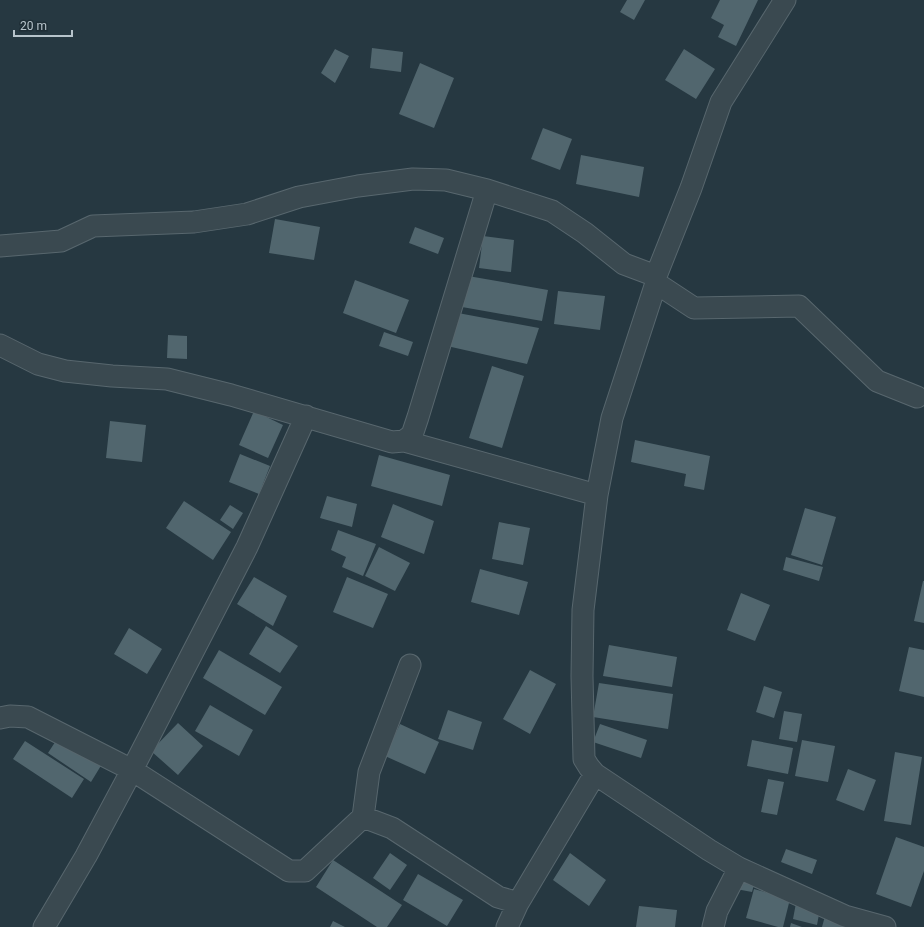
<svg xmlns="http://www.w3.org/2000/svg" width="924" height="927" font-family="Roboto,sans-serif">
	<rect width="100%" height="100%" fill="#263841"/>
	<path fill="#51666e" d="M627 0H645L634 20 620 12Z
		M720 0H758L736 46 718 37 724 25 711 18Z
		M372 48 403 52 401 72 370 68Z
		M335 49 349 56 335 83 321 73Z
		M684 49 715 69 696 99 665 80Z
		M420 63 454 78 434 128 399 114Z
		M543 128 572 139 560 170 531 159Z
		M581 155 644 167 639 197 576 184Z
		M275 219 320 227 314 260 269 253Z
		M415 227 444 238 438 254 409 243Z
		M483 236 514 240 511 272 479 268Z
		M468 276 548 290 542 321 462 307Z
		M355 280 409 300 396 333 343 313Z
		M558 291 605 296 600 330 554 324Z
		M458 313 539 328 527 364 447 346Z
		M384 332 413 342 408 356 379 346Z
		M168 335 187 336V359L167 358Z
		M492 366 524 376 502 448 469 438Z
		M254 411 283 425 268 458 239 445Z
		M110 421 146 425 142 462 106 458Z
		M635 440 710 456 704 490 684 486 686 474 631 462Z
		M240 454 270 466 259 494 229 482Z
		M379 455 450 475 442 506 371 486Z
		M327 496 357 504 352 527 320 518Z
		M184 501 231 532 213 560 166 528Z
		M393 504 434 521 424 554 381 537Z
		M230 505 243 513 233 529 220 520Z
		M805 508 836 517 822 565 791 555Z
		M499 522 530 528 523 565 492 559Z
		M338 530 376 544 363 576 342 567 346 557 331 550Z
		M379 547 410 563 395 591 365 576Z
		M786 557 823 567 819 581 783 570Z
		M480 569 528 582 519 615 471 602Z
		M254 577 287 596 273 626 237 604Z
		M347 577 388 594 373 628 333 612Z
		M923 581H924V623L914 621Z
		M741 593 770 605 755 641 727 630Z
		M266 626 298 646 280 673 249 654Z
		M129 628 162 649 147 674 114 654Z
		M609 645 677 657 672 687 603 676Z
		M909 647 924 650V697L899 691Z
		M219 650 282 687 265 715 203 678Z
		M530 670 556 684 530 734 503 719Z
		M599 683 673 694 668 729 593 717Z
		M764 686 782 692 774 718 756 712Z
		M210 705 253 730 239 756 195 731Z
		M448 710 482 722 473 750 438 739Z
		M784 711 802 714 797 742 779 739Z
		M178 723 203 746 178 775 151 751Z
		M400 724 439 742 425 774 385 756Z
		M600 724 647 740 641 758 593 742Z
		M59 736 102 764 91 782 48 753Z
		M752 740 793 748 788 774 747 766Z
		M802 740 835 746 828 782 795 776Z
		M25 741 84 779 72 798 13 759Z
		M895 752 922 757 911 825 884 821Z
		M848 769 876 780 864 811 836 800Z
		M768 779 784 782 777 815 761 812Z
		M896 837 924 847V871L911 907 876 894Z
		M786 849 817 860 812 874 781 862Z
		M390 853 407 865 390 890 373 878Z
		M570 853 606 880 589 906 553 880Z
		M333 860 402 905 387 927H377L316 887Z
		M418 874 463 900 447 926 403 900Z
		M739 878 755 881 752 892 736 889Z
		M754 889 790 899 783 927H778L746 918Z
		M796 903 820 909 817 925 793 919Z
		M639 906 677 910 675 927H636Z
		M825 916 852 927H822Z
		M333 921 345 927H330Z
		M791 923 802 927H790Z"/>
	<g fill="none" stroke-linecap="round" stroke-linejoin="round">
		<g stroke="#58676e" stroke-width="23">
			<path id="street" d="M785 0 721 102 691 188 656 276V283L612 418 597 495 583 610 582 676 584 759 589 767 595 774 709 850 739 868 845 916 885 927
				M0 246 61 241 93 226 194 222 247 214 299 197 358 186 413 179 446 180 487 190 552 211 585 233 624 264 656 276
				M656 283 694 308 799 306 877 381 917 397
				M0 345 38 364 65 371 112 376 167 379 231 395 392 442 404 441 412 435 418 417 487 190
				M404 441 597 495
				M0 718 10 716 28 717 132 770 289 871H305L363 817 369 772 410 665
				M363 817 392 828 498 897 518 903
				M44 927 86 856 132 770 247 547 306 416
				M507 927 518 903 595 774
				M713 927 717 911 739 868"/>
		</g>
		<use href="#street" stroke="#3a4950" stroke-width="21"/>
	</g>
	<path d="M14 30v6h58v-6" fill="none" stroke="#b7c4cb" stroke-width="2"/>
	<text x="20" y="30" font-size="12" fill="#b7c4cb" stroke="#1f2e36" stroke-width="3" paint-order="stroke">20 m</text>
</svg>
